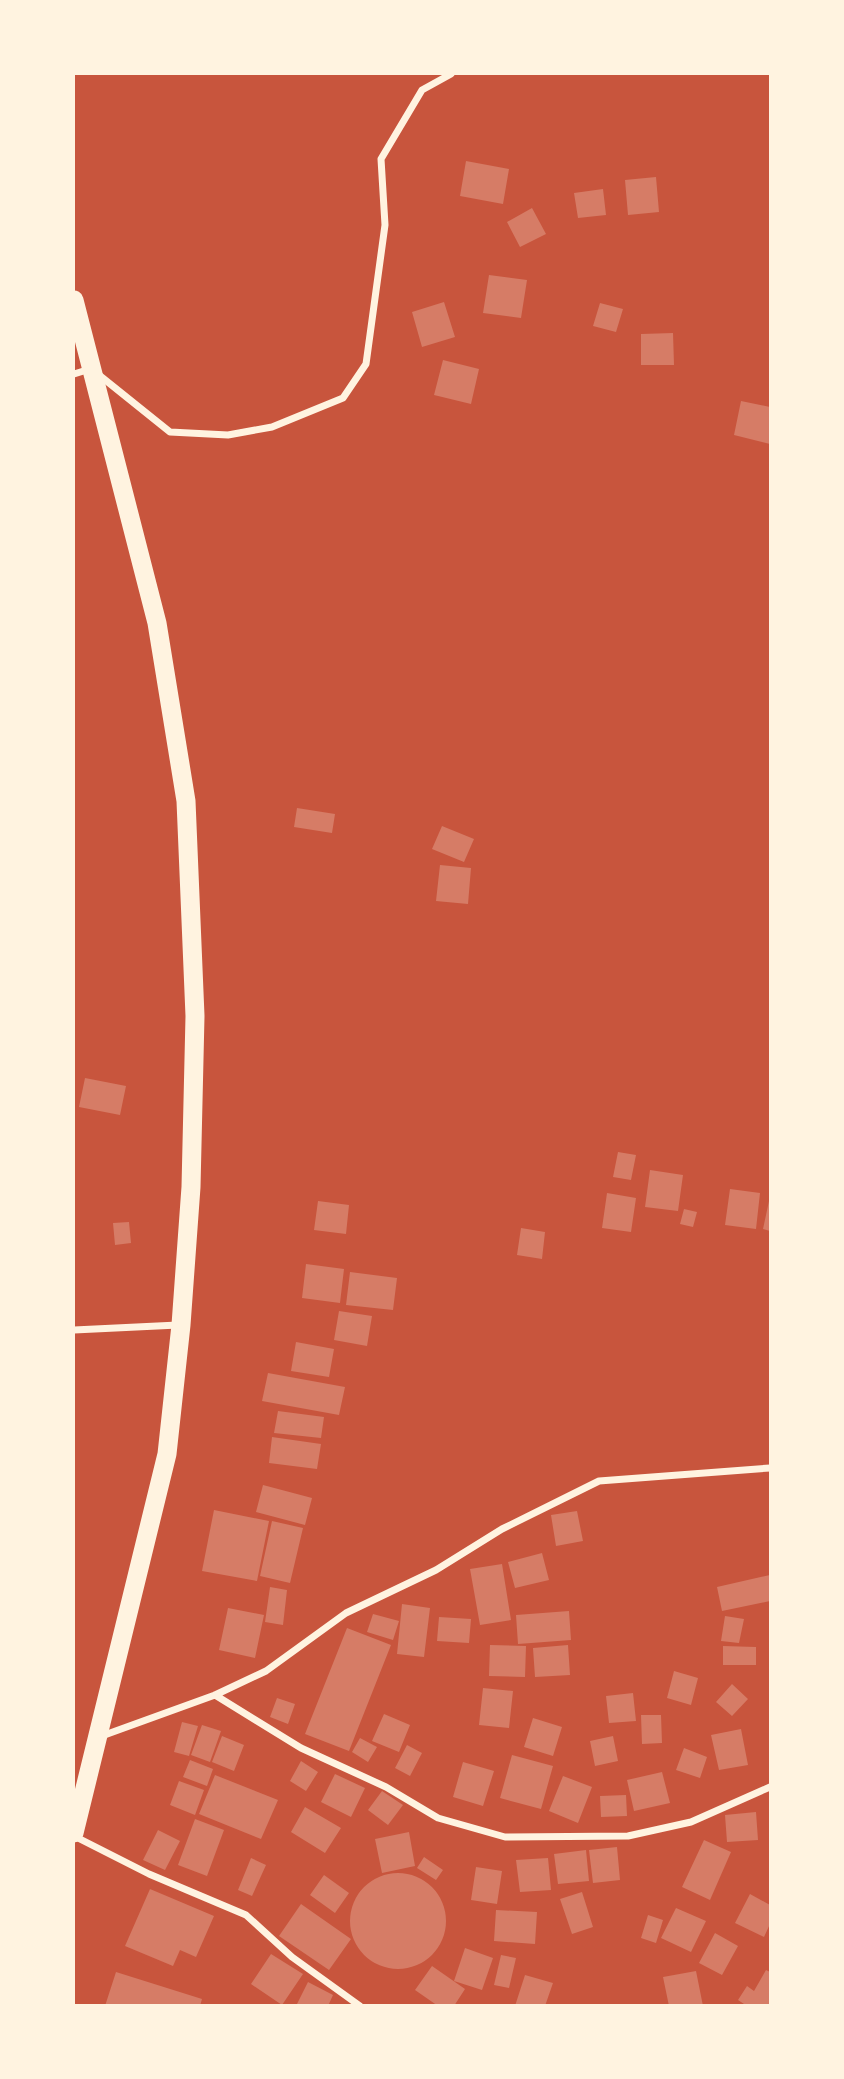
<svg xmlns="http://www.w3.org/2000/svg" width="844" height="2079" font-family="Helvetica,sans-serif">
	<rect width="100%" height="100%" fill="#c8553d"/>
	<path fill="#d67c66" d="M466 161 509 169 503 204 460 196Z
		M656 177 659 212 628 215 625 180Z
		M603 189 606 215 578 218 574 193Z
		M532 208 546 234 520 247 507 222Z
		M489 275 527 280 521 318 483 313Z
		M444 302 455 337 422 347 412 312Z
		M600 303 623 309 616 332 593 326Z
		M673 333 674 365H641V334Z
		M443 360 479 369 471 404 434 395Z
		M741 401 770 407V444L734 435Z
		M297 808 335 814 332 833 294 827Z
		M442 826 474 839 464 862 432 849Z
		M440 865 471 868 468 904 436 901Z
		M85 1078 126 1086 120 1115 79 1107Z
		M618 1152 636 1155 631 1180 613 1177Z
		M650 1170 683 1175 678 1211 645 1207Z
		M730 1189 760 1193 756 1229 725 1225Z
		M607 1193 636 1198 631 1232 602 1228Z
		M318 1201 349 1205 346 1234 314 1230Z
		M769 1201H770V1231L763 1229Z
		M684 1209 697 1212 693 1227 680 1224Z
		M129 1222 131 1243 115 1245 113 1223Z
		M521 1228 545 1232 542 1259 517 1255Z
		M306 1264 344 1269 340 1303 302 1298Z
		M350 1272 397 1278 393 1310 346 1305Z
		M339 1311 372 1316 367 1346 334 1340Z
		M296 1342 334 1349 329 1377 291 1371Z
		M268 1373 345 1387 339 1415 262 1401Z
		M278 1411 324 1417 321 1438 274 1433Z
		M272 1437 321 1444 317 1469 269 1463Z
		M263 1485 312 1498 305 1525 256 1512Z
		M214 1510 269 1521 257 1581 202 1571Z
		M577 1511 583 1541 556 1546 551 1515Z
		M272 1521 303 1528 290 1583 260 1576Z
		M542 1553 549 1580 515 1588 508 1562Z
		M502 1564 511 1620 480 1625 470 1569Z
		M770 1575V1601L722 1611 717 1587Z
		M270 1587 287 1590 283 1625 265 1622Z
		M402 1604 430 1608 424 1657 397 1654Z
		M228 1608 264 1615 255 1658 219 1650Z
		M569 1611 571 1640 518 1644 516 1615Z
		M373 1614 399 1621 393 1640 367 1632Z
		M725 1616 744 1619 739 1643 721 1641Z
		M439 1617 471 1619 469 1643 437 1641Z
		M347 1628 391 1645 349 1751 305 1734Z
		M490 1645 526 1646 525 1677 489 1676Z
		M568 1645 570 1675 535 1677 533 1648Z
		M723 1646 756 1647V1665H723Z
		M674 1671 698 1678 691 1705 667 1698Z
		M732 1684 748 1699 732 1716 716 1702Z
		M483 1688 513 1691 509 1728 479 1725Z
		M633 1693 636 1721 609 1723 606 1696Z
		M277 1698 295 1704 288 1724 270 1717Z
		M384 1714 410 1725 399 1752 372 1741Z
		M641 1715H661L662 1743 642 1744Z
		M533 1718 562 1727 553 1756 524 1747Z
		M182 1722 198 1726 189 1756 174 1752Z
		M202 1725 221 1731 210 1762 191 1755Z
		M741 1729 748 1765 719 1770 711 1735Z
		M222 1736 244 1745 234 1771 212 1762Z
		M613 1736 618 1761 595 1766 590 1741Z
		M360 1738 377 1747 368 1762 352 1752Z
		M407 1745 422 1753 410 1776 395 1768Z
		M684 1748 707 1757 700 1778 676 1770Z
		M512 1755 553 1766 541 1809 500 1798Z
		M190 1760 213 1769 207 1786 183 1777Z
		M301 1761 318 1772 306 1791 290 1781Z
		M463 1762 494 1771 483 1806 453 1797Z
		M662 1772 670 1803 634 1811 627 1780Z
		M335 1774 365 1788 351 1817 321 1802Z
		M215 1775 278 1800 261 1839 199 1814Z
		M563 1776 592 1787 578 1823 549 1811Z
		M179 1781 204 1790 195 1815 170 1805Z
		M382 1791 403 1805 388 1825 368 1810Z
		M626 1795 627 1816 601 1817 600 1796Z
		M305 1807 341 1828 325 1853 291 1832Z
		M756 1812 758 1840 727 1842 725 1815Z
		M195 1819 224 1830 207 1876 178 1865Z
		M158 1830 180 1841 165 1870 143 1860Z
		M409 1832 415 1866 382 1873 375 1839Z
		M704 1840 731 1852 710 1900 682 1887Z
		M617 1847 620 1880 593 1883 589 1850Z
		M586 1850 589 1881 558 1884 554 1854Z
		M424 1857 443 1870 436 1880 417 1868Z
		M251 1858 266 1865 252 1896 238 1890Z
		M548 1858 551 1890 520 1892 516 1860Z
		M476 1867 502 1871 497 1904 471 1900Z
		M350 1921a48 48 0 1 1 96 0a48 48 0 1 1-96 0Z
		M324 1875 349 1893 335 1913 310 1895Z
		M150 1889 214 1916 196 1957 180 1950 173 1966 125 1946Z
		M582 1892 593 1927 572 1934 560 1899Z
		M750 1894 770 1905V1924L764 1937 735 1923Z
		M301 1904 351 1939 329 1970 279 1936Z
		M676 1908 706 1921 691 1952 661 1938Z
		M496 1910 537 1912 535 1944 494 1941Z
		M648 1915 663 1920 656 1943 641 1938Z
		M715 1933 738 1946 722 1975 699 1963Z
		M465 1948 493 1958 482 1990 454 1981Z
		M271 1954 303 1974 282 2005 251 1984Z
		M501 1955 516 1958 509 1988 494 1985Z
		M432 1966 465 1989 454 2006H438L415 1990Z
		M766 1970 770 1972V2006H747L738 2000 747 1986 754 1991Z
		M696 1971 703 2006H669L663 1977Z
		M116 1972 202 1999 200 2006H105Z
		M525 1975 553 1983 545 2006H515Z
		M308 1982 333 1995 328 2006H296Z"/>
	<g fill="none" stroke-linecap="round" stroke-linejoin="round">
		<path stroke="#fff3e0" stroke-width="7" d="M74 374 90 369
			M99 375 170 432 228 435 272 427 343 398 366 364 385 225 381 159 422 90 451 74
			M74 1330 178 1325
			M215 1695 301 1748 386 1787 438 1818 505 1837 628 1836 691 1822 770 1787
			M99 1737 215 1695 266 1671 346 1613 436 1570 502 1529 599 1481 770 1468
			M74 1836 149 1874 246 1915 292 1957 360 2006"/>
		<path stroke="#fff3e0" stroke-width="19" d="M74 300 157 623 186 801 195 1016 191 1187 181 1325 167 1454 74 1833"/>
	</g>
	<rect width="844" height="2079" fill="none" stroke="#fff3e0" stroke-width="150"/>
</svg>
